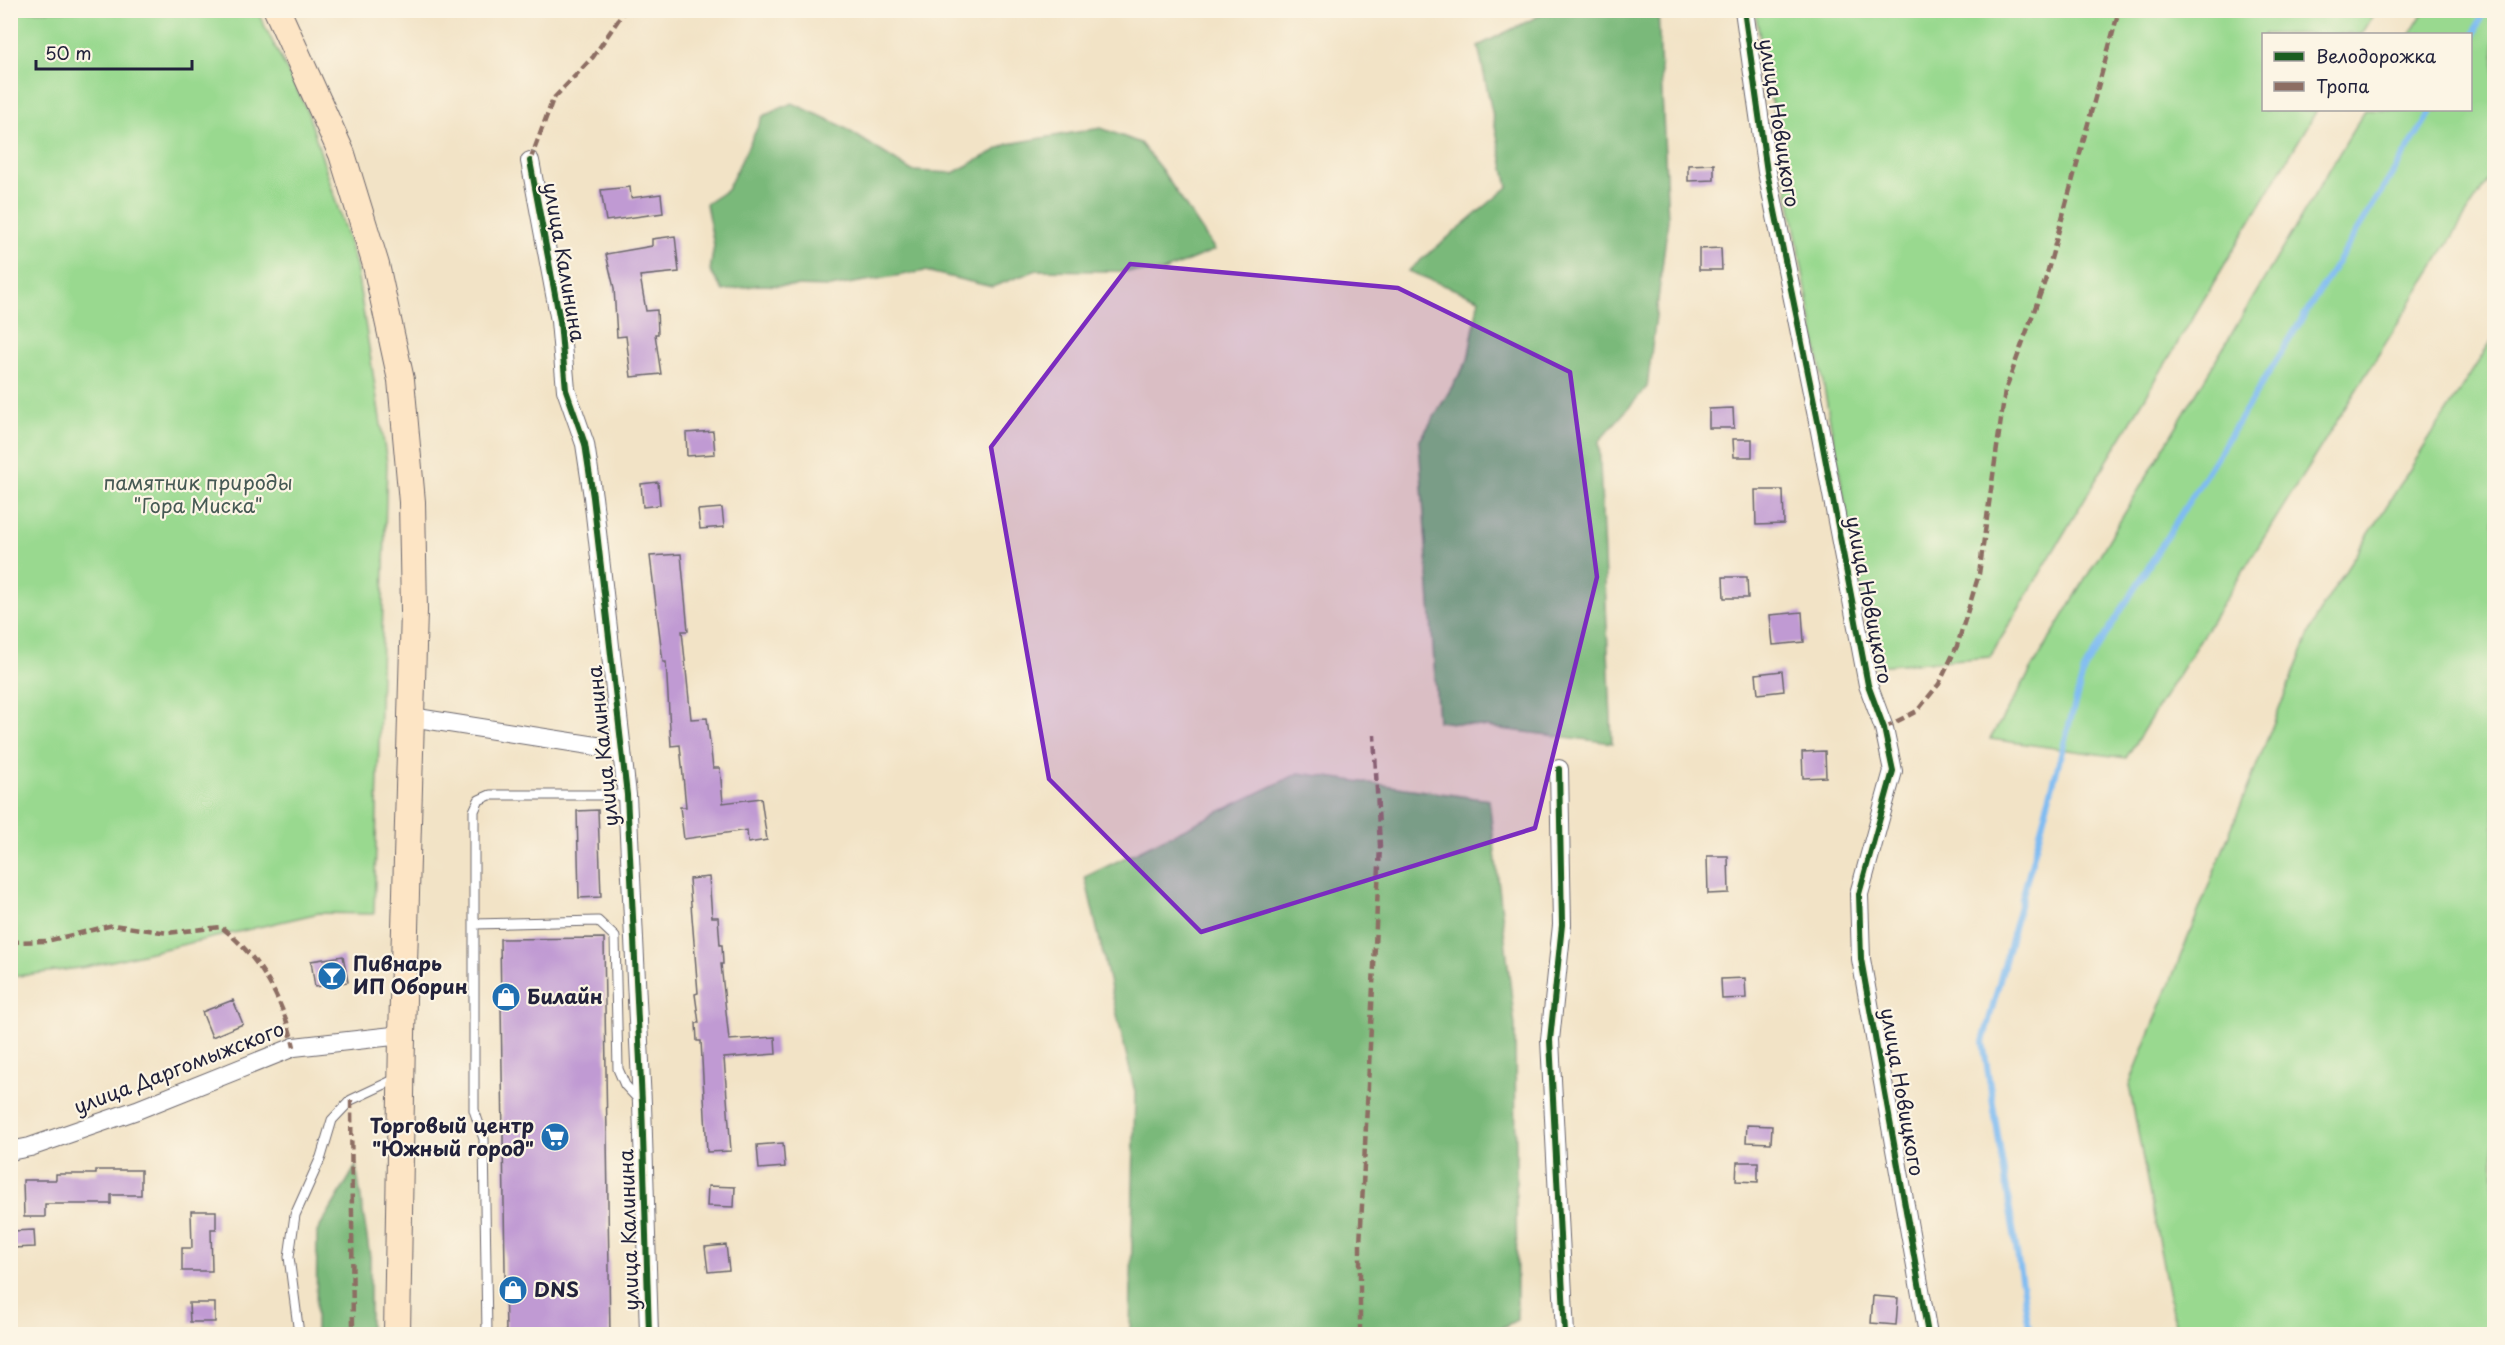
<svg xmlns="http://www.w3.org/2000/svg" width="2505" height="1345" font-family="'Playpen Sans',sans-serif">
	<rect width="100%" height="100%" fill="#fcf5e5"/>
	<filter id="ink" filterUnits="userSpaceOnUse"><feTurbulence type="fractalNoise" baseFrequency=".0167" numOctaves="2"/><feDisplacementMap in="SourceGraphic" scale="12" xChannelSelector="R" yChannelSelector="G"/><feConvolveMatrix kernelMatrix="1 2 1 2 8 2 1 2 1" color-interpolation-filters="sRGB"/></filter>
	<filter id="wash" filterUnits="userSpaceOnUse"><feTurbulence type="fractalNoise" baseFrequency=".008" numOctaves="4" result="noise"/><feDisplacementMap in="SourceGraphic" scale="24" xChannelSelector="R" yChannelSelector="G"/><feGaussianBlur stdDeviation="1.35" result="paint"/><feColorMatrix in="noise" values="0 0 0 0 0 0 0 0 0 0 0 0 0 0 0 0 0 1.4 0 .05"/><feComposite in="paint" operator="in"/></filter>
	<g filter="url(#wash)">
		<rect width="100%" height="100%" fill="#f2e3c6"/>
		<path fill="#99d98f" stroke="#5e7e65" stroke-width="1.5" d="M10 11H257L307 110 356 265 387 463 374 914 319 913 86 967 11 977Z
			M1755 11H2376L2362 34H2264V110H2317L1990 657 1875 666Z
			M2424 11H2494V170L2126 758 1990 739 2365 110H2470V34H2410Z
			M2494 337V1334H2176L2129 1085 2316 617Z"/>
		<path fill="#7ab97a" stroke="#4e6e5a" stroke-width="1.5" d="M1551 10 1658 11 1668 220 1647 387 1599 441 1612 743 1438 721 1419 442 1468 360 1479 299 1408 271 1508 187 1478 46Z
			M792 103 840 125 912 171 953 173 1008 144 1101 128 1140 143 1161 169 1215 250 1161 272 1037 270 992 287 925 271 830 287 758 285 723 291 710 271 714 245 706 204 727 190 763 116Z
			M1299 773 1489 800 1515 1026 1517 1320 1489 1334H1130L1135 1092 1085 877Z
			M356 1166 370 1257V1334H316L317 1232Z"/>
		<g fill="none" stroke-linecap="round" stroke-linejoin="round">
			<path stroke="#7fbcf2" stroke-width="6" d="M2470 44 2484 10
				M2030 1334 1983 1042 2084 670 2432 110"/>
		</g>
		<g id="blocks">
			<path fill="#c09ad3" d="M1714 164V180L1688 181V165Z
				M630 187 631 198 661 194 663 213 606 221 601 190Z
				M675 236 679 272 640 276 646 311 657 310 658 334H655L661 374 631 377 626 336 617 337 614 288 606 254 652 246V239Z
				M1721 248 1722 270H1699V249Z
				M1733 408 1734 428H1709V409Z
				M713 431 715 454 687 456 686 433Z
				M1733 439H1752V457H1734Z
				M658 482 660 505 643 507 641 484Z
				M1755 490H1783L1784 524 1756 525Z
				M722 508 724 527 700 529 698 510Z
				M681 554 688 631H682L691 719 707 718 713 768H720L723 803 761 798 767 840 748 843 747 830 684 839 680 807H686L680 745 671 746 666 662H663L650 556Z
				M1723 577H1747L1748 598H1724Z
				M1802 612 1804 642 1773 645 1770 615Z
				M1782 671 1784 691 1758 694 1756 674Z
				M1825 751 1826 777 1803 778 1802 752Z
				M598 810 601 897 579 898 577 811Z
				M1707 856H1728L1729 893 1708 894Z
				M709 877 712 917H718L720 945H722L723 964H721L729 1040 775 1037 776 1054 724 1058 731 1151 707 1152 701 1041H697L696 1023H699L695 994 698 993 689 879Z
				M604 938 610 1335H506L500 939Z
				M343 956 348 982 315 987 311 961Z
				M1745 978 1746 998 1722 999 1721 979Z
				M233 1000 243 1024 212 1037 202 1012Z
				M1747 1125 1772 1126 1771 1143 1746 1142Z
				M783 1143 785 1167 759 1169 757 1145Z
				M1737 1162H1758V1182L1736 1181Z
				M96 1170H141V1195H111V1204H45V1217H24L23 1180H56V1174H96Z
				M708 1186 735 1187 734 1207 707 1206Z
				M191 1211H216V1229H211L212 1271H182V1248H192Z
				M34 1230 35 1247 12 1248V1231Z
				M726 1245 729 1270 708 1272 705 1247Z
				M1873 1296 1898 1298 1896 1325 1871 1323Z
				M189 1303H215V1322H190Z"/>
		</g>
	</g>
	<g filter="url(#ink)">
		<use href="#blocks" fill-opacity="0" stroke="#6b666c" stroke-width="1.5"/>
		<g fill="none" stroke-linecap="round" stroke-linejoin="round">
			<g stroke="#6b666c" stroke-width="11">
				<path id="lane" d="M474 924 598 921 615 937 618 1069 625 1085 640 1101
					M299 1334 289 1257 295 1215 321 1157 332 1120 351 1100 400 1077
					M487 1334 484 1139 474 1110V811L479 800 490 795H627"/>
			</g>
			<g stroke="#6b666c" stroke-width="20">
				<path id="street" d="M1744 10 1767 172 1820 431 1868 685 1884 728 1893 771 1859 894 1861 959 1928 1334
					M530 161 560 321 566 390 585 444 593 497 627 795 642 1103 649 1334
					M411 717 622 750
					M1559 769 1562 925 1550 1040 1565 1334
					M10 1151 30 1147 137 1110 294 1047 402 1035"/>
			</g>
			<g stroke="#6b666c" stroke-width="28">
				<path id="secondary" d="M277 10 342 154 376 265 401 380 412 502 414 611 402 1035 397 1334"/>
			</g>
			<use href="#lane" stroke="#fff" stroke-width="9"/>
			<use href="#street" stroke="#fff" stroke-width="18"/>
			<use href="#secondary" stroke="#fde5c5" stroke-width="26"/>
			<path stroke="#8d6e63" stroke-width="4.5" stroke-dasharray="9 4.5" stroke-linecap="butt" d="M530 161 553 99 593 57 625 10
				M1884 728 1917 711 1939 684 1957 646 1979 574 2005 391 2045 281 2119 10
				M10 942 47 941 113 925 168 933 221 927C260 957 283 1000 294 1047
				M351 1100 353 1334
				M1360 1334V1245L1380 846 1374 735"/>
			<g stroke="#fcf5e5" stroke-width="10">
				<path id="cycleway" d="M1744 10 1767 172 1820 431 1868 685 1884 728 1893 771 1859 894 1861 959 1928 1334
					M530 161 560 321 566 390 585 444 593 497 627 795 642 1103 649 1334
					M1559 769 1562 925 1550 1040 1565 1334"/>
			</g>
			<use href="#cycleway" stroke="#1b5e20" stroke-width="6"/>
		</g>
	</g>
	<path fill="#7b2cbf" fill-opacity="0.2" stroke="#7b2cbf" stroke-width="4.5" stroke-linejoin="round" d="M1130 264 1398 288 1570 372 1597 577 1535 828 1201 932 1049 779 991 447Z"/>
	<defs>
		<g id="bar-disc" transform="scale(1.5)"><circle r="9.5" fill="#1f6fb2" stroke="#fcf5e5"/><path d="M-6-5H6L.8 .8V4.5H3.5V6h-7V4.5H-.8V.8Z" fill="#fff"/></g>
		<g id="shop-disc" transform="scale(1.5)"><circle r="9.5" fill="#1f6fb2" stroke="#fcf5e5"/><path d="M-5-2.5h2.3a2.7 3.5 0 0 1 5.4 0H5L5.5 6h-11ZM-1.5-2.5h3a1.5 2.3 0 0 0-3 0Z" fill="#fff"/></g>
		<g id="supermarket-disc" transform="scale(1.5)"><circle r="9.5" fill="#1f6fb2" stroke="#fcf5e5"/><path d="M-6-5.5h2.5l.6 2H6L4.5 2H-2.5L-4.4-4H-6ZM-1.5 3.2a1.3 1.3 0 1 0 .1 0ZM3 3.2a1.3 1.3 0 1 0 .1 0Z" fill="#fff"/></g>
	</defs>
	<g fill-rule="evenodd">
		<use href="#bar-disc" x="332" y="976"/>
		<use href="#shop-disc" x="506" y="997"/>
		<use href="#supermarket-disc" x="555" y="1137"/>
		<use href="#shop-disc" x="513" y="1290"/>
	</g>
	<g text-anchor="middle" stroke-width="4.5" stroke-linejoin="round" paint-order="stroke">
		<g font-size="20" fill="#22223b" stroke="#fcf5e5">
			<text transform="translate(1779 123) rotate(81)" y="7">улица Новицкого</text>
			<text transform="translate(564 262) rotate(80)" y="7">улица Калинина</text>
			<text transform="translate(1869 600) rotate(79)" y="7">улица Новицкого</text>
			<text transform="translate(603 746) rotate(-96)" y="7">улица Калинина</text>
			<text transform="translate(179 1068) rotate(-21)" y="7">улица Даргомыжского</text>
			<text transform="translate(1902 1092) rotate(80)" y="7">улица Новицкого</text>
			<text transform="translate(629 1230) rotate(-92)" y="7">улица Калинина</text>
		</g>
		<g font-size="20" fill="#465954" stroke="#fcf5e5">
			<text x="198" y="490">памятник природы<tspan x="198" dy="23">"Гора Миска"</tspan></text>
		</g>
		<g font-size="20" font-weight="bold" fill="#22223b" stroke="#fcf5e5" text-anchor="start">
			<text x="353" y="971">Пивнарь<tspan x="353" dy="23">ИП Оборин</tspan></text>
			<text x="527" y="1004">Билайн</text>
			<text x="534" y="1133" text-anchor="end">Торговый центр<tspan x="534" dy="23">"Южный город"</tspan></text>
			<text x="534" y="1297">DNS</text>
		</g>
	</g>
	<rect width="2505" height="1345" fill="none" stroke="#fcf5e5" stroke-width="36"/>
	<rect x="2262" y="33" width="210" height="78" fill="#fcf5e5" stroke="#a5a1a1" stroke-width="1.5"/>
	<rect x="2274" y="52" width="30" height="9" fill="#1b5e20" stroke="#a5a1a1" stroke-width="1.5"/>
	<text x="2316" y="63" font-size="18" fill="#22223b">Велодорожка</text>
	<rect x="2274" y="82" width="30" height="9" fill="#8d6e63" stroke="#a5a1a1" stroke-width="1.5"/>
	<text x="2316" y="93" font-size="18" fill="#22223b">Тропа</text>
	<path d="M36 60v9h156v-9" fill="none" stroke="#22223b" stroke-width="3"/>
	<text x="45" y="60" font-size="18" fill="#22223b" stroke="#fcf5e5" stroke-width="4.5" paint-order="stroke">50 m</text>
</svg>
